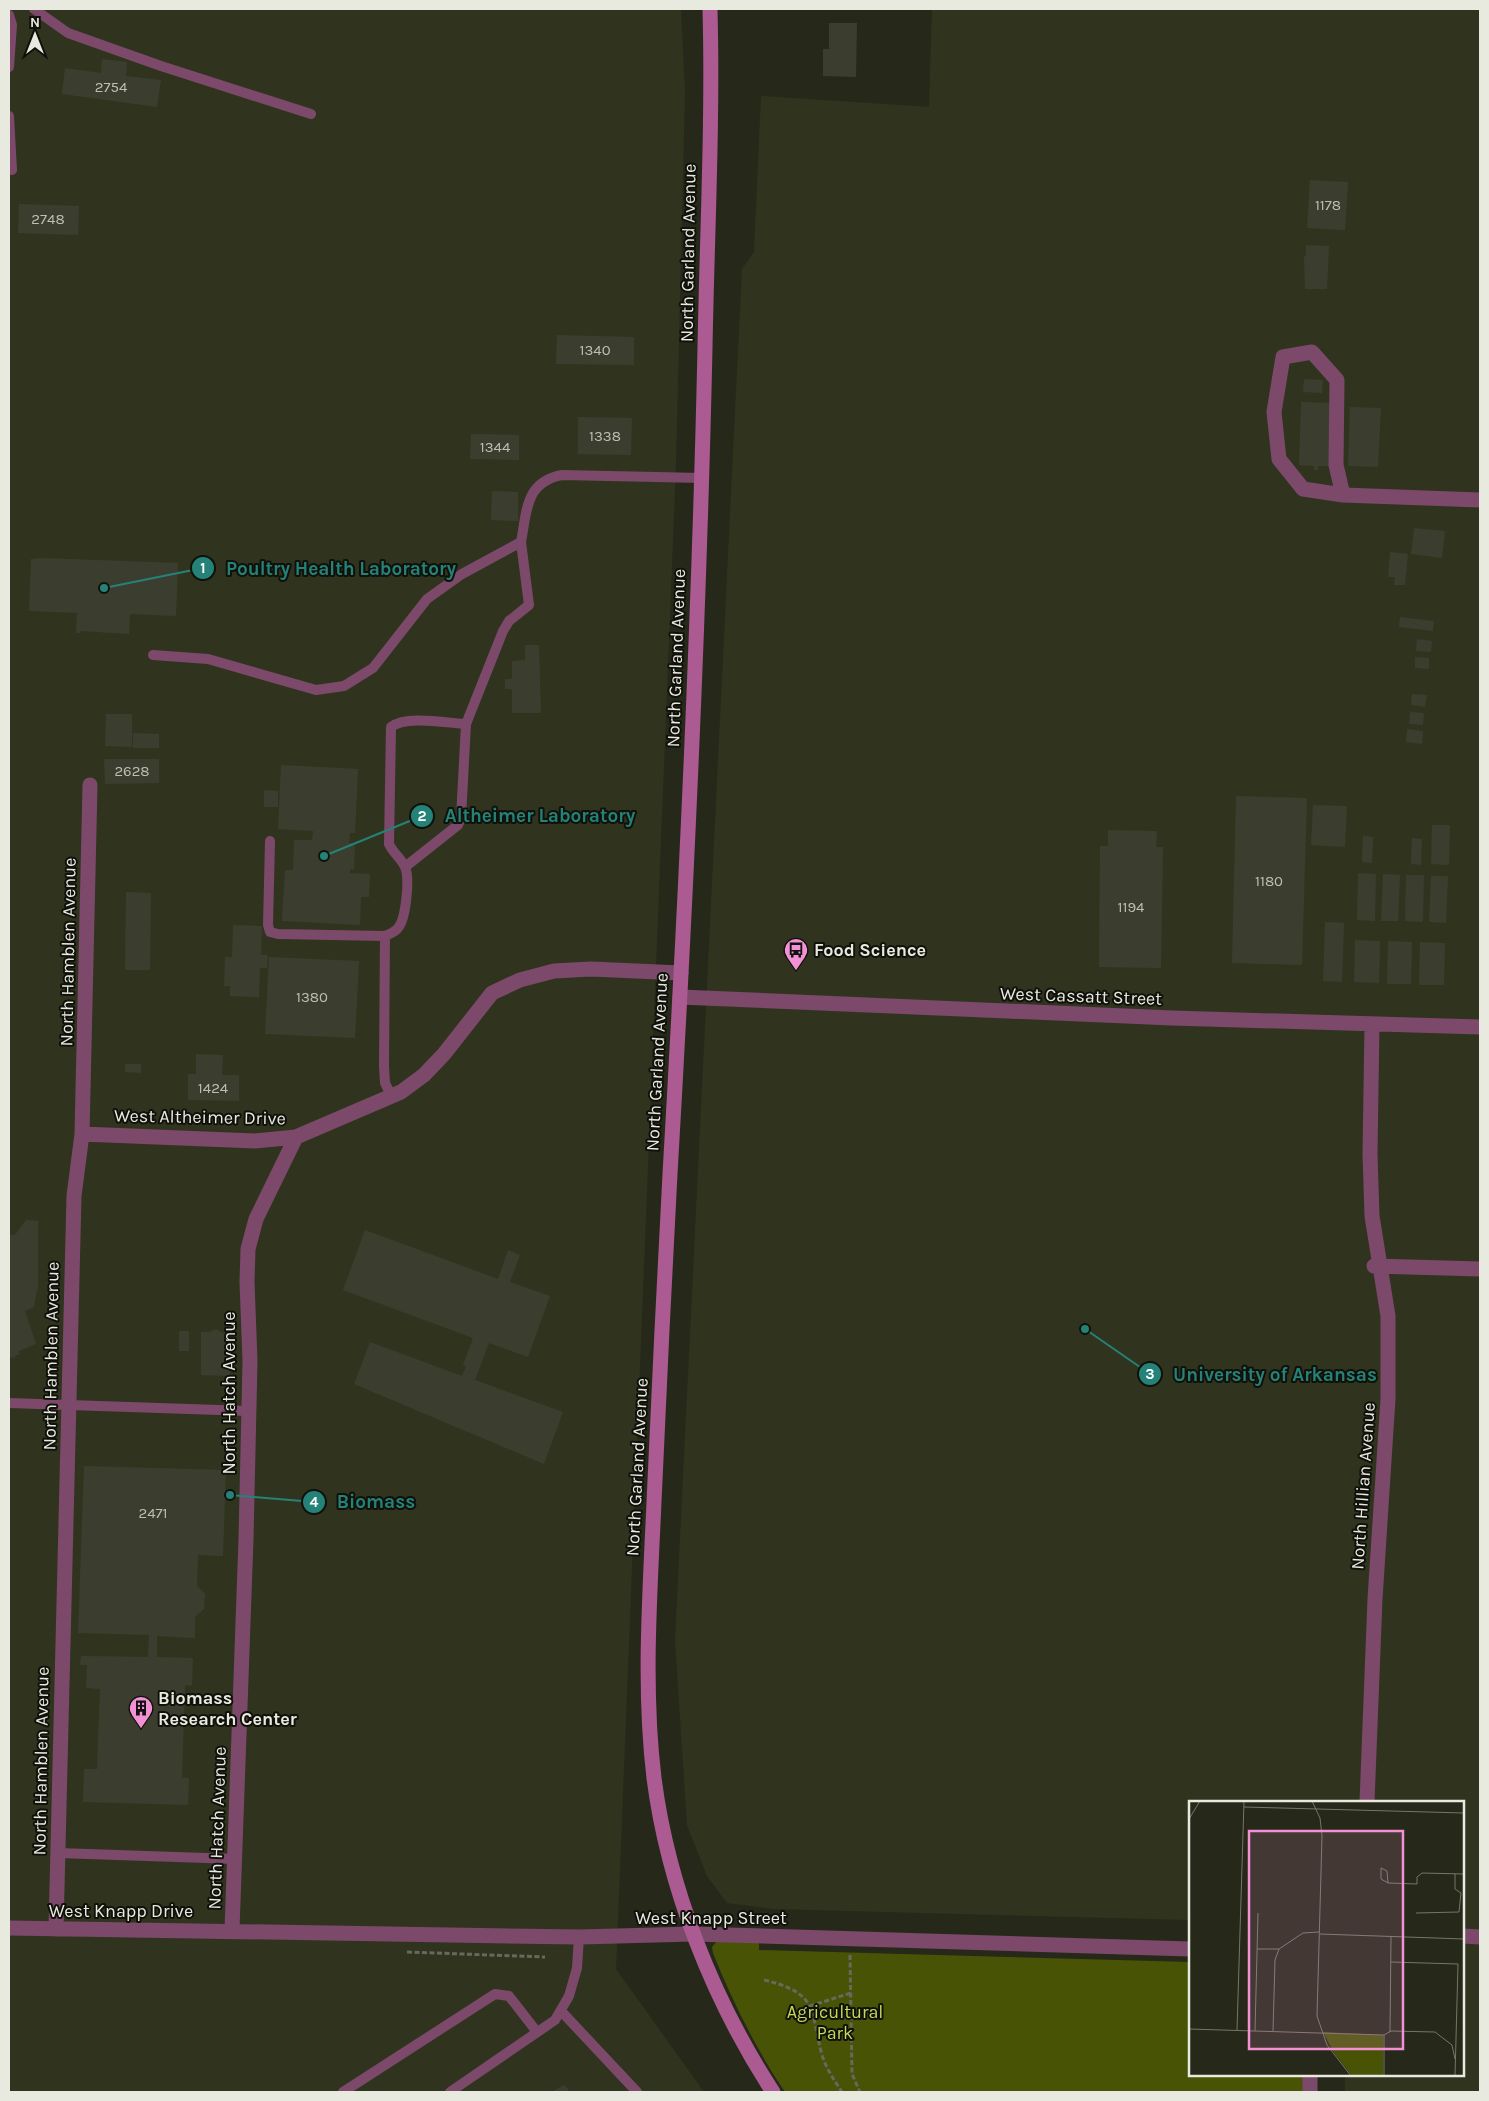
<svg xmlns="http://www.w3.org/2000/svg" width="1489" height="2101" font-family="Karla,sans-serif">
	<rect width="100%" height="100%" fill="#262919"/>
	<path fill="#30341e" d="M9 9H681L685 92 676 463 616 1969 704 2092H9Z
		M932 9H1480V2092H1345V2075H1463V1802H1190V1920L774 1909 727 1903 707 1876 687 1825 675 1641 742 269 754 252 761 96 929 107Z"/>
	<path fill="#495306" d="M718 1940 759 1941V1950L1190 1962V2075H1307V2092H785C756 2049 732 2001 713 1953L712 1947Z"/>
	<path fill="#3b3e2e" d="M829 23H857L856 77 823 76V49H829Z
		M102 59 127 62 126 76 161 80 157 107 62 94 65 68 101 73Z
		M1310 180 1348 182 1345 230 1307 228Z
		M19 204 79 206 78 235 18 233Z
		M1306 245 1329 246 1327 289H1305L1304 256H1306Z
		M557 335 634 337V365L556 364Z
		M1304 379 1323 380 1322 393 1303 392Z
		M1301 402 1331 403 1329 466H1318V470H1314V466L1299 465Z
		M1350 407 1381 408 1378 467 1348 466Z
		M578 417 632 418 631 455 578 454Z
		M471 434 519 435V460L470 459Z
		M492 491 518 492V521L491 520Z
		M1414 528 1445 531 1442 558 1411 554Z
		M1390 552 1408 554 1405 585H1394L1395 577H1388Z
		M42 558 178 563 176 616 130 614 129 634 80 631V633H76L77 613 29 611 31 559Z
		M1400 617 1434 621 1433 631 1399 627Z
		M1417 639 1432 641 1431 652 1416 651Z
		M525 645H539L541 713H512V689H505V679H512V661L525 660Z
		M1415 657 1429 658V669L1415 668Z
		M1412 694 1427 695 1425 707 1411 705Z
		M1410 712 1424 713 1423 725 1409 724Z
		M106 714H132V747L105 746Z
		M1407 729 1423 731 1422 744 1406 742Z
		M133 733 159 734V748H133Z
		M104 759H159V783L105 784Z
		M281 765 358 769 355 833H350L349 843H355L354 869H350V873L370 874 369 897H361L360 925 282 921 285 870H293L294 840H312L313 831 278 829Z
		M264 790 278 791V807H264Z
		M1236 796 1307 798 1302 965 1232 963Z
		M1313 805 1347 806 1345 847 1311 845Z
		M1432 825H1450L1449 865 1431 864Z
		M1108 830 1157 831 1156 847H1163L1161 968 1099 967 1100 846H1108Z
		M1363 836 1373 837 1372 863 1362 862Z
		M1412 838 1422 839 1421 865 1411 864Z
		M1358 873 1376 874 1375 921 1357 920Z
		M1383 874 1400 875 1398 921H1381Z
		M1406 875H1424L1423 922 1405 921Z
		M1431 876H1448L1446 923 1429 922Z
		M126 892 151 893 150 970H125Z
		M1325 922 1344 923 1342 982 1323 981Z
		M233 925 262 926 261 955H268L267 968H260L259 997 230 996V986H224L225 957H232Z
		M1355 940 1380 941 1379 983 1354 982Z
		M1388 941 1412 942 1411 984H1387Z
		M1420 942 1445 943 1444 985H1419Z
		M269 957 359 961 355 1038 265 1034Z
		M196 1054 223 1055 222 1075H239V1101L188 1100V1074H196Z
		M125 1064H141V1073L125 1072Z
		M26 1220 38 1221V1289H37L34 1307 25 1311 36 1344 19 1351V1355H15V1358L9 1357V1235H15Z
		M365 1230 498 1279 508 1250 520 1255 510 1282 550 1296 528 1357 489 1343 475 1380 563 1412 544 1464 354 1384 370 1342 462 1376 466 1366 463 1365 473 1338 343 1290Z
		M216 1329 223 1333H230V1376L201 1375V1332H210Z
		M179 1331H189V1351H179Z
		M84 1466 226 1470 223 1556 198 1555 197 1586 205 1594 204 1609 195 1617V1638L157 1636V1657L193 1658 192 1686 185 1685 182 1778H189L188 1805 83 1802 84 1769H97L100 1689 86 1688 87 1665H80L81 1656 148 1657 149 1635 78 1633Z
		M565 2085 570 2092H552L560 2087Z"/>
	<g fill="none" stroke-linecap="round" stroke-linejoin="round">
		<path stroke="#66695b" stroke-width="3" stroke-dasharray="5 2.5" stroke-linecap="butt" d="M407 1952 545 1957
			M850 1955 852 2074 860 2092
			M764 1980C819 1993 810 2010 822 2055 826 2068 834 2080 842 2092
			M810 2006 851 1993"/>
		<path stroke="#7c496b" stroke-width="10" d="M34 9 68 33 161 66 311 114
			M9 15 12 25 9 67
			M9 116 12 170
			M153 655 208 659 316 690 344 686 373 668 427 599 462 574 521 542C527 511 525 482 562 475L702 478
			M270 841 268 925 270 932 278 934 385 936C390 934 395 932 398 928 406 919 410 878 405 867 401 858 393 853 389 844L391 727C406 715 446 723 466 724
			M405 867 458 825 461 818 466 724 503 631 509 621 529 605 521 542
			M385 936 384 1066 385 1083 392 1097
			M9 1403 249 1411
			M58 1853 235 1859
			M561 2011 637 2092
			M343 2092 495 1994 509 1996 537 2032
			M450 2092 555 2020 569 1996 577 1968 579 1937"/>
		<path stroke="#7c496b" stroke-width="15" d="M1343 495 1336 465 1337 380 1312 352 1283 357 1274 412 1279 459 1303 489 1343 495 1480 500
			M680 997 1172 1018 1480 1027
			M82 1134 255 1141 296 1137 401 1092 424 1075 444 1054 492 993 520 980 554 971 591 969 681 973
			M1374 1266 1480 1269
			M1367 1802 1375 1599 1388 1399V1316L1372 1216 1370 1154 1372 1024
			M9 1928 579 1937 694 1934 1190 1949
			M56 1929 74 1196 82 1134 90 785
			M232 1930 246 1539 250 1361 247 1282 248 1249 256 1219 296 1137
			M1463 1936 1480 1937
			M1310 2092V2075"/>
		<path stroke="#ab5a92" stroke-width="15" d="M710 9C713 122 707 235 705 348 699 623 686 899 670 1174 664 1283 659 1393 654 1502 650 1593 643 1687 654 1778 668 1887 713 2000 773 2092"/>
	</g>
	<defs>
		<g id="bus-pin" transform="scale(1.25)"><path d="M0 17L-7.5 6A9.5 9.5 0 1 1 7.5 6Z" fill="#f491d4" stroke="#0f110a"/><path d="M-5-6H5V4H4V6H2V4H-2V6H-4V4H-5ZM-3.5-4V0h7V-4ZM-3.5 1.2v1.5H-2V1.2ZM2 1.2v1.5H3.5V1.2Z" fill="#111"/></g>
		<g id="building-pin" transform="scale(1.25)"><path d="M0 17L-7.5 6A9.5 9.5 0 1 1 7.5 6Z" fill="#f491d4" stroke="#0f110a"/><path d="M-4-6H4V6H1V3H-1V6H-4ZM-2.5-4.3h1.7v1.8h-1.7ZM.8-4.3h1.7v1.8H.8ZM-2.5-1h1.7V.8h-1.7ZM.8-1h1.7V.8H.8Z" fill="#111"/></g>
	</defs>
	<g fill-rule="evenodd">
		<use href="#bus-pin" x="796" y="950"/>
		<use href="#building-pin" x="141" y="1708"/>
	</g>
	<g text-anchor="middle" stroke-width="4" stroke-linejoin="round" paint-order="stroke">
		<g font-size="15" fill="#bdbfb4">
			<text x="111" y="92">2754</text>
			<text x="1328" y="210">1178</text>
			<text x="48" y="224">2748</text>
			<text x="595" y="355">1340</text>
			<text x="605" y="441">1338</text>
			<text x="495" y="452">1344</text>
			<text x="132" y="776">2628</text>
			<text x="1269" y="886">1180</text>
			<text x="1131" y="912">1194</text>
			<text x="312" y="1002">1380</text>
			<text x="213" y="1093">1424</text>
			<text x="153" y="1518">2471</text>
		</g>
		<g font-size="18" fill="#e8eae0" stroke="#0f110a">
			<text transform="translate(688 253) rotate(-89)" y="6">North Garland Avenue</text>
			<text transform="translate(676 658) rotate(-88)" y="6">North Garland Avenue</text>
			<text transform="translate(68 952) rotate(-89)" y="6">North Hamblen Avenue</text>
			<text transform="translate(1081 996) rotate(2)" y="6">West Cassatt Street</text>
			<text transform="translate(657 1062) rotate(-87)" y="6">North Garland Avenue</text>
			<text transform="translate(200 1117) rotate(1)" y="6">West Altheimer Drive</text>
			<text transform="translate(51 1356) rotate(-89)" y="6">North Hamblen Avenue</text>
			<text transform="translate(229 1393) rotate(-90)" y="6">North Hatch Avenue</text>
			<text transform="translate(637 1467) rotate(-87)" y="6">North Garland Avenue</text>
			<text transform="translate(1363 1486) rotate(-86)" y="6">North Hillian Avenue</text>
			<text transform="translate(41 1761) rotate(-89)" y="6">North Hamblen Avenue</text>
			<text transform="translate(217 1828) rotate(-88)" y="6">North Hatch Avenue</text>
			<text x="121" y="1917">West Knapp Drive</text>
			<text x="711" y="1924">West Knapp Street</text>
		</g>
		<g font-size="18" font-weight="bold" fill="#e8eae0" stroke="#0f110a" text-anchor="start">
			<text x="814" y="956">Food Science</text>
			<text x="158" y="1704">Biomass<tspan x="158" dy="21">Research Center</tspan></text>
		</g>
		<g font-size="18" fill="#c4d957" stroke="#0f110a">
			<text x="835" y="2018">Agricultural<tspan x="835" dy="21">Park</tspan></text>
		</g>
	</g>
	<g transform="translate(1189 1801)">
		<rect width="275" height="275" fill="#262919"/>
		<path d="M134 231 194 234V275H163L145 252Z" fill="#495306"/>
		<path fill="none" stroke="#747669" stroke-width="1" d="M123 0 131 17 133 35 128 215 138 244 162 275M55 6 275 12M0 18 11 0M199 82 198 70 192 67V78L199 82 228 83V76L233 72 275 73M227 112 270 111 272 92 266 88V73M131 133 275 138M68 148H90L114 132 130 131M202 161 269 163 266 275M0 228 195 234M48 229 55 0M66 230 69 112M84 230 86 159 90 148M201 231 202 136M195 234 202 230 246 231 263 244 266 258M195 275V234"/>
		<path fill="#f491d4" fill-opacity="0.15" stroke="#f491d4" stroke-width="2.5" d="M60 30H214V248H60Z"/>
		<rect width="275" height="275" fill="none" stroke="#e8eae0" stroke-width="2.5"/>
	</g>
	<path fill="none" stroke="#258279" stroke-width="2" d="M104 588L203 568M324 856L422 816M1085 1329L1150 1374M230 1495L314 1502"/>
	<g fill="#258279" stroke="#0f110a" stroke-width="2">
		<circle cx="104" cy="588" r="5"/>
		<circle cx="324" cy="856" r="5"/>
		<circle cx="1085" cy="1329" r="5"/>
		<circle cx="230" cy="1495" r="5"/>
		<circle cx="203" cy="568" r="12"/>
		<circle cx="422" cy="816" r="12"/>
		<circle cx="1150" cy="1374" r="12"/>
		<circle cx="314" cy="1502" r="12"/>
	</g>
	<g font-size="15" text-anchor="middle" font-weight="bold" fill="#fff">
		<text x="203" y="573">1</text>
		<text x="422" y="821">2</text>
		<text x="1150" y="1379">3</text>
		<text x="314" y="1507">4</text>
	</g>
	<g font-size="19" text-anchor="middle" font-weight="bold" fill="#258279" stroke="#0f110a" stroke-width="4" stroke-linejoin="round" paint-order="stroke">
		<text x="341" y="575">Poultry Health Laboratory</text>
		<text x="540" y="822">Altheimer Laboratory</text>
		<text x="1275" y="1381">University of Arkansas</text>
		<text x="376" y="1508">Biomass</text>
	</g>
	<rect width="1489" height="2101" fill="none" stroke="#e8eae0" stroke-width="20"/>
	<g transform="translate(35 35)" stroke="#0f110a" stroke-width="4" paint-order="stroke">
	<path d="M0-4L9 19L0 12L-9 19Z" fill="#e8eae0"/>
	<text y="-8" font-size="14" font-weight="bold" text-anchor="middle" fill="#e8eae0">N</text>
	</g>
</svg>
